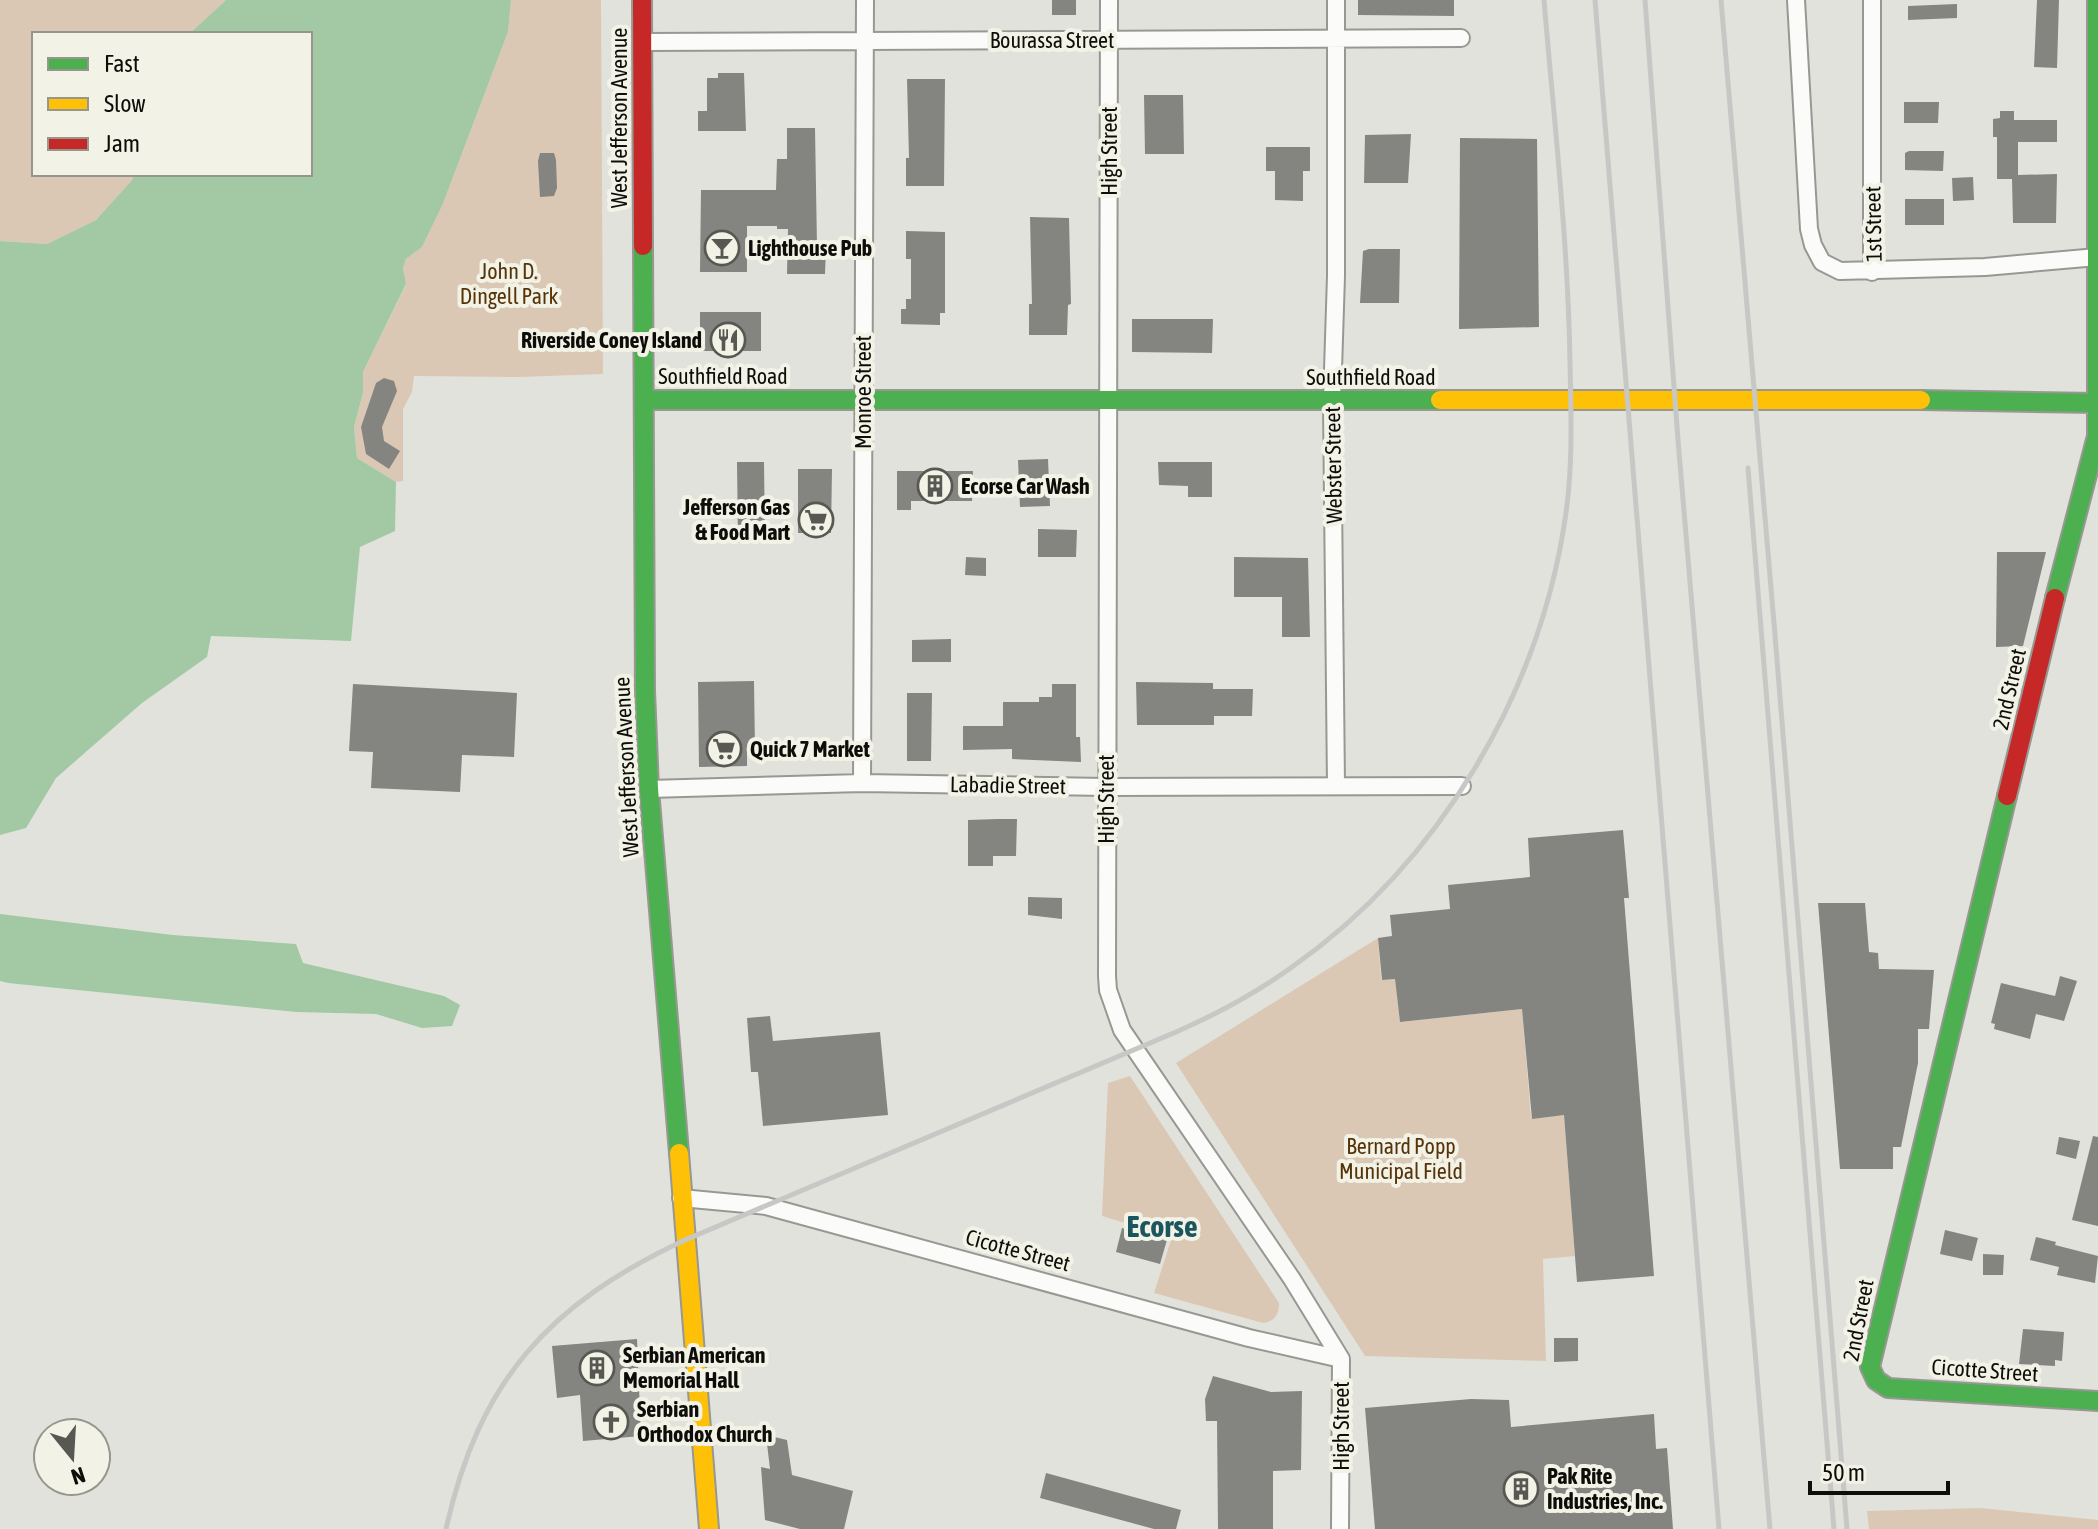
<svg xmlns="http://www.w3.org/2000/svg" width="2098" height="1529" font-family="'Asap Condensed',sans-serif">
	<rect width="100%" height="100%" fill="#e2e2dc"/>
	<path fill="#dbc8b4" d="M0 0H226L189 34H34V174H134L132 180 96 220 47 244 0 241Z
		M511 0H601L603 374 520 377 414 376 412 392 403 409V481L396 482 357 458 354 427 363 393V372L406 285 403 268 406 259 422 247 442 206 508 32Z
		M1378 938 1381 980 1395 979 1400 1022 1522 1009 1531 1118 1564 1115 1575 1256 1543 1259 1546 1361 1365 1356 1176 1063Z
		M1130 1076 1279 1303C1279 1315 1275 1321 1263 1323L1154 1293 1172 1237 1102 1216 1108 1083Z
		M1981 1508 2098 1520V1529H1869L1867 1511Z"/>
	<path fill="#a2c9a3" d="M226 0H511L508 32 442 206 422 247 406 259 403 268 406 284 363 372V393L354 427 357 458 396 482 395 531 360 547 351 641 211 636 207 657 142 703 56 778 26 828 0 835V241L47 244 96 220 132 180 134 174H310V34H189Z
		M0 914 173 935 296 944 303 963 444 996 460 1005 452 1026 422 1028 376 1014 296 1012 8 983 0 981Z"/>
	<path fill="#848581" d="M1052 0H1076V15H1052Z
		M1358 0H1454V16L1358 15Z
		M2037 0H2059L2057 68 2034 67Z
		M1957 4V18L1908 20V6Z
		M718 73H744L746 131H698V111H707V78H718Z
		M907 79H945L944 186H906V158H909Z
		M1144 95H1183L1184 154H1145Z
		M1904 102H1939L1938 123H1904Z
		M2000 111H2014V120H2057V142H2018V175L2057 174 2056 223H2013L2012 179H1997V137H1993V119L2000 118Z
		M787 128H815L817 247H826L825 274H787L788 229H777V226H747V272H700L701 190H776L777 159H787Z
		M1411 134 1408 183H1364L1365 135Z
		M1460 138 1537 139 1539 327 1459 329Z
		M1266 147H1310V171H1303V201L1275 200V171H1266Z
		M1909 151H1944L1943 171 1905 170V153Z
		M540 153H554L556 160 557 188 554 196 540 197 538 161Z
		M1973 177 1974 200 1953 201 1952 178Z
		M1905 199H1944V225H1905Z
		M1030 217 1069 218 1071 304 1068 305 1067 335H1029V304H1032Z
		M906 231 945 232V313H940V325L901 324V309H906V299H911V259H906Z
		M1369 249H1400L1399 303H1360L1363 251Z
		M700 312H761V351H700Z
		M1132 319H1213L1212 353 1132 352Z
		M384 378 394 381 397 391 382 427 384 441 400 451 389 469 366 454 361 427 376 383Z
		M1048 459 1050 506 1020 507 1018 460Z
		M737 462H764L765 542 738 543Z
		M1158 462H1212V497H1188V486L1159 485Z
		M798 469H832L831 533H798Z
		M897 471H973L972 501H911V510H897Z
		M1038 529 1077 530 1076 557H1038Z
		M1997 552H2046L2023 646 1996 647Z
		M966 557 986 558V576L965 575Z
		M1234 557 1308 558 1310 637H1282V597H1234Z
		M951 639V662H912V640Z
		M754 681 755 750H747V766L699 767 698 682Z
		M1136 682 1213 683V689H1253L1252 716H1214V725H1137Z
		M353 684 517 693 514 757 462 755 460 792 371 788 373 752 349 751Z
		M1052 684H1076V737H1080L1081 762 1012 759V749L963 750V726H1003V702H1039V697H1052Z
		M907 693H932L931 761H907Z
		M998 819H1017L1016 856H993V866H968V820Z
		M1623 830 1629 898H1624L1654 1276 1577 1282 1564 1115 1532 1119 1522 1009 1400 1022 1395 979 1382 980 1378 938 1392 936 1390 915 1450 909 1448 885 1530 877 1528 838Z
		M1028 897 1062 898V919L1028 915Z
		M1818 903H1865L1869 952 1878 953 1879 969 1934 970 1929 1029H1918V1063L1901 1147H1893V1169H1840Z
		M2060 976 2077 981 2064 1021 2036 1014 2030 1039 1994 1029 1995 1024 1991 1023 2001 983 2055 996Z
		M770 1016 773 1041 880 1032 888 1115 763 1126 758 1072H751L747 1018Z
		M2093 1136 2098 1137V1226L2072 1220Z
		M2059 1137 2080 1141 2076 1159 2056 1154Z
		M1122 1228 1167 1240 1160 1264 1116 1252Z
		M1945 1230 1978 1238 1972 1261 1940 1254Z
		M2036 1237 2056 1242 2055 1245 2098 1256 2095 1283 2057 1275 2059 1267 2030 1260Z
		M1983 1254 2004 1255 2003 1275H1983Z
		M2023 1329 2064 1332 2062 1361 2055 1360V1366L2019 1364Z
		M1554 1338H1578V1361L1554 1362Z
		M637 1339 641 1436 583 1441 580 1395 557 1398 552 1346Z
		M1213 1376 1271 1392 1302 1391 1301 1470 1273 1471V1529H1218L1217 1421H1206L1205 1399Z
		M1471 1399 1509 1400 1511 1427 1654 1414 1656 1449 1667 1448 1673 1529H1375L1365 1408Z
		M766 1435 787 1440 792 1475 853 1491 844 1529H800L765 1520 761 1467 770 1469Z
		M1046 1473 1181 1510 1176 1529H1154L1040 1498Z"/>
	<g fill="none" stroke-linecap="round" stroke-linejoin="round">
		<g stroke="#989893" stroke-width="20">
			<path id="street" d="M1109 0 1107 976 1108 990 1122 1030 1292 1279 1341 1359 1340 1529
				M1336 0V276L1332 401 1336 786
				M1796 0 1809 229 1813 245 1822 262 1840 271 1985 267 2097 257
				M643 42 1461 38
				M1872 272V0
				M862 783 865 0
				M649 789 862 783 1106 787 1462 786
				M681 1198 766 1206 1249 1338 1341 1359"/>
		</g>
		<g stroke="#989893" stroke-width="22">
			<path id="fast" d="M643 246 645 691 649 789 679 1153
				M644 400H1440
				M1921 400 2098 403
				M2055 598 2097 436V0
				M2007 796 1870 1367 1876 1380 1888 1388 2098 1401"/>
		</g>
		<g stroke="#989893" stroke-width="22">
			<path id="slow" d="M1440 400H1921
				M679 1153 709 1529"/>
		</g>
		<g stroke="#989893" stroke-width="22">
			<path id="jam" d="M642 0 643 246
				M2007 796 2055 598"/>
		</g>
		<use href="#street" stroke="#fbfbfa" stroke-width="16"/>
		<use href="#fast" stroke="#4caf50" stroke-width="18"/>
		<use href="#slow" stroke="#ffc107" stroke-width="18"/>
		<use href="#jam" stroke="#c62828" stroke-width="18"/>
		<path stroke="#c7c7c5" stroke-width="5" d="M1595 0 1719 1529
			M1645 0 1678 440 1770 1529
			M1721 0 1775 635 1847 1529
			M1748 468 1834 1529
			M446 1529C479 1381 548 1304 685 1240L1176 1032C1217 1014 1256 993 1292 967 1440 863 1541 691 1566 513 1573 463 1571 412 1570 362 1568 241 1554 120 1544 0"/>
	</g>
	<defs>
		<g id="bar-ring" transform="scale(1.8)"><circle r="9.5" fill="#f2f2e6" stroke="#585853" stroke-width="1.5"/><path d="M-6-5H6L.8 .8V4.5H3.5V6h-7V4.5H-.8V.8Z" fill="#585853"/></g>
		<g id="restaurant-ring" transform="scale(1.8)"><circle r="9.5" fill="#f2f2e6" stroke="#585853" stroke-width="1.5"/><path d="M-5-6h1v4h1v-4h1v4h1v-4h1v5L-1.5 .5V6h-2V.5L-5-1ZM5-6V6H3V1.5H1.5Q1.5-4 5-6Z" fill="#585853"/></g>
		<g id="building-ring" transform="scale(1.8)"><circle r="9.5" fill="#f2f2e6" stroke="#585853" stroke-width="1.5"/><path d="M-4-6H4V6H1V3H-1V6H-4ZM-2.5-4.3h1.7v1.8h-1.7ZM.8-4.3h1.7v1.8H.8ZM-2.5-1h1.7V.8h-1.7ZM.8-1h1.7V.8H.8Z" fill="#585853"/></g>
		<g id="supermarket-ring" transform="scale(1.8)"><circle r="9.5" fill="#f2f2e6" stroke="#585853" stroke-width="1.5"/><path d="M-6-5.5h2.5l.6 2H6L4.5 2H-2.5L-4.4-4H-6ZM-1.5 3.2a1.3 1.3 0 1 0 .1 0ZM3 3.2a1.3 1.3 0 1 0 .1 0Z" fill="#585853"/></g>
		<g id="church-ring" transform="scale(1.8)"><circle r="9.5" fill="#f2f2e6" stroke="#585853" stroke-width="1.5"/><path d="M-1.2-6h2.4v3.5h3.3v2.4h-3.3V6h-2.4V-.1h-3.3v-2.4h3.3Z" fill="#585853"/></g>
	</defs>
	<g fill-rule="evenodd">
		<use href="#bar-ring" x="722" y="248"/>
		<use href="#restaurant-ring" x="728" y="340"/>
		<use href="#building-ring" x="935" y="486"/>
		<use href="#supermarket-ring" x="816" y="520"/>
		<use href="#supermarket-ring" x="724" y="749"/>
		<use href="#building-ring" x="597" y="1368"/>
		<use href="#church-ring" x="611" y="1422"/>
		<use href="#building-ring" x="1521" y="1489"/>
	</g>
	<g text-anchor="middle" stroke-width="8" stroke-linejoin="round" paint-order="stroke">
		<g font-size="22" fill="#0e0d09" stroke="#f2f2e6">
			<text x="1052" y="48">Bourassa Street</text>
			<text transform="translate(619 118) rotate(-90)" y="8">West Jefferson Avenue</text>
			<text transform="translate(1109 151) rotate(-90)" y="8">High Street</text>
			<text transform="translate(1873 224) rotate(-91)" y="8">1st Street</text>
			<text x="723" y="384">Southfield Road</text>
			<text x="1371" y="385">Southfield Road</text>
			<text transform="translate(863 392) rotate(-90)" y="8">Monroe Street</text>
			<text transform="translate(1333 465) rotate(-91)" y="8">Webster Street</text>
			<text transform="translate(2009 689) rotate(-77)" y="8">2nd Street</text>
			<text transform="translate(626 767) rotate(-93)" y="8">West Jefferson Avenue</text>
			<text transform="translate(1008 785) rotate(1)" y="8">Labadie Street</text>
			<text transform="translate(1106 799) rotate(-90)" y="8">High Street</text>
			<text transform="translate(1018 1250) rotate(15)" y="8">Cicotte Street</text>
			<text transform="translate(1858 1320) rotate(-79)" y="8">2nd Street</text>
			<text transform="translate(1985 1370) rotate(4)" y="8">Cicotte Street</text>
			<text transform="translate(1341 1426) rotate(-90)" y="8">High Street</text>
		</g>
		<g font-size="22" font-weight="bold" fill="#0e0d09" stroke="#f2f2e6" text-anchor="start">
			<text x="748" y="256">Lighthouse Pub</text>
			<text x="702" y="348" text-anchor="end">Riverside Coney Island</text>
			<text x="961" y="494">Ecorse Car Wash</text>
			<text x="790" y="515" text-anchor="end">Jefferson Gas<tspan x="790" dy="25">&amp; Food Mart</tspan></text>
			<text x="750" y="757">Quick 7 Market</text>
			<text x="623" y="1363">Serbian American<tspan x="623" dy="25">Memorial Hall</tspan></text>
			<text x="637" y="1417">Serbian<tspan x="637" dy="25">Orthodox Church</tspan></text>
			<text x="1547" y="1484">Pak Rite<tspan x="1547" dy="25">Industries, Inc.</tspan></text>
		</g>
		<g font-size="22" fill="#573309" stroke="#f2f2e6">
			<text x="509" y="279">John D.<tspan x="509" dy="25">Dingell Park</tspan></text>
			<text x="1401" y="1154">Bernard Popp<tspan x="1401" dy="25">Municipal Field</tspan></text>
		</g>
		<g font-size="30" font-weight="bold" fill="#1b555d" stroke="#f2f2e6">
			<text x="1162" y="1237">Ecorse</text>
		</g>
	</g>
	<rect x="32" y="32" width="280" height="144" fill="#f2f2e6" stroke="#97968e" stroke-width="2"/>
	<rect x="48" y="58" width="40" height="12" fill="#4caf50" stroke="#97968e" stroke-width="2"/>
	<text x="104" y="72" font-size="24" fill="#0e0d09">Fast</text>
	<rect x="48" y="98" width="40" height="12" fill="#ffc107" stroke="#97968e" stroke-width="2"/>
	<text x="104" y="112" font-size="24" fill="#0e0d09">Slow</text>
	<rect x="48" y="138" width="40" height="12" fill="#c62828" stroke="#97968e" stroke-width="2"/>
	<text x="104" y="152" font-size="24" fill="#0e0d09">Jam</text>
	<g transform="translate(72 1457) rotate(162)"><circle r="38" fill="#f2f2e6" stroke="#97968e" stroke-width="2"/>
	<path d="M0-6L14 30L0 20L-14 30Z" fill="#585853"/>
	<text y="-12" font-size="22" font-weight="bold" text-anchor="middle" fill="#0e0d09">N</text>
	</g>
	<path d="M1810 1481v12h138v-12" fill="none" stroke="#0e0d09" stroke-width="4"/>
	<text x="1822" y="1481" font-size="24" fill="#0e0d09" stroke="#f2f2e6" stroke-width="6" paint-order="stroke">50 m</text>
</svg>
